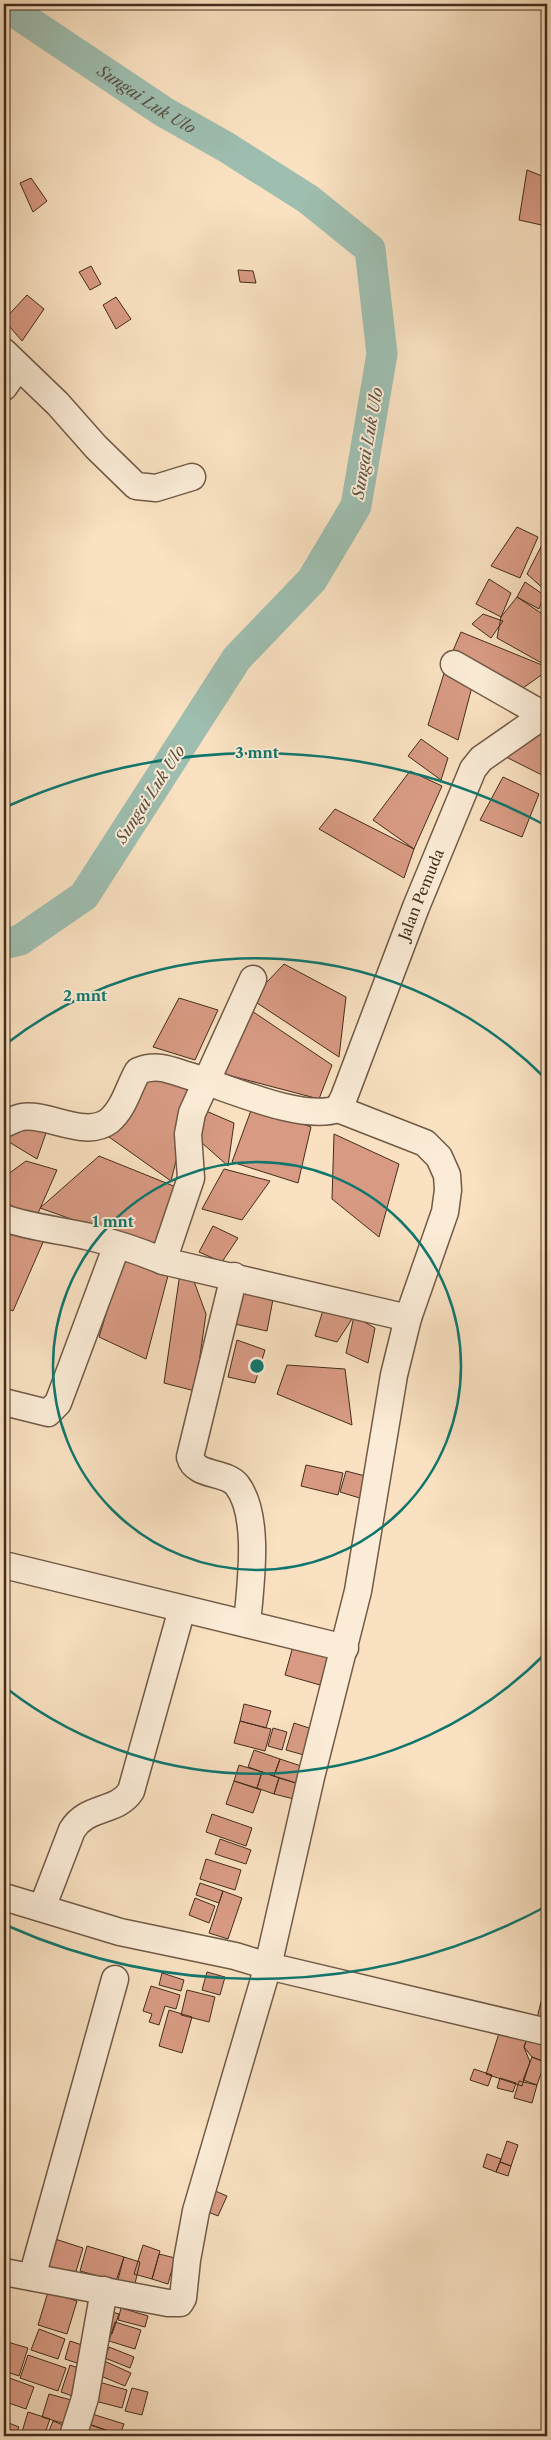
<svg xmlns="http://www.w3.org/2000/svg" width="551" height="2440" font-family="'Libre Caslon Text',serif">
	<rect width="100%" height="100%" fill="#f9e1c1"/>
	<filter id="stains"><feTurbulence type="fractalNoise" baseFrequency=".004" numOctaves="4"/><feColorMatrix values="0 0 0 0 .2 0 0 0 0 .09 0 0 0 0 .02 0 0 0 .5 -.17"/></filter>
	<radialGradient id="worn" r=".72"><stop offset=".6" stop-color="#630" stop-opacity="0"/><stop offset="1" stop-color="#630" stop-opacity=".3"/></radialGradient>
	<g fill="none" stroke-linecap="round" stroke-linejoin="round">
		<path stroke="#9ebeb0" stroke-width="31" id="s1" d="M4 5 164 112 226 147 308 199 370 249 382 354 356 506 312 580 237 658 84 896 20 940 4 944"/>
	</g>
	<path fill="#d89a83" stroke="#442d1d" d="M527 170 547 178 546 226 519 220Z
		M31 178 47 201 33 212 20 183Z
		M91 266 101 284 90 290 79 272Z
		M238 270 253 271 256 283 240 282Z
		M27 295 44 309 22 341 4 320Z
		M116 297 131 319 116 329 103 305Z
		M517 527 538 537 520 578 491 566Z
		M547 535V592L527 574Z
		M489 579 511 593 501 617 476 604Z
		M525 582 544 595 539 609 517 597Z
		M517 597 547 617V666L497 638 501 617Z
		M483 614 503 621 491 638 472 624Z
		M461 632 547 667V671L523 688 452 653Z
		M446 667 473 683 458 740 428 725Z
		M542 726 547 729V768L544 776 500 754Z
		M421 739 448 758 441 780 408 756Z
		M410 771 442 786 414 849 373 820Z
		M503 777 539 794 522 837 480 820Z
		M335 809 414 849 404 878 319 829Z
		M284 964 346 997 339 1057 251 999Z
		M179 998 218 1010 195 1060 153 1047Z
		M249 1009 332 1065 319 1099 220 1073Z
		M155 1072 195 1084 171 1181 102 1132Z
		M253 1105 311 1127 298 1183 232 1162Z
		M199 1108 234 1123 228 1166 192 1134Z
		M26 1118 48 1127 37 1159 4 1139V1134Z
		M334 1134 399 1164 379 1237 332 1199Z
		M99 1156 176 1187 159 1250 40 1208Z
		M26 1161 57 1170 35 1220 4 1201V1177Z
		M224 1169 270 1181 242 1220 202 1209Z
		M4 1226 44 1240 13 1311 4 1307Z
		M213 1226 238 1238 222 1262 199 1252Z
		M125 1253 170 1268 146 1359 99 1337Z
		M180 1273 192 1276 206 1314 195 1391 164 1383Z
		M240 1283 274 1294 267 1331 230 1323Z
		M324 1307 354 1316 337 1342 315 1336Z
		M354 1316 375 1328 368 1363 346 1353Z
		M237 1340 265 1350 255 1383 228 1377Z
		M287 1365 345 1369 352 1425 277 1394Z
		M306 1465 343 1473 338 1495 301 1486Z
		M346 1471 369 1477 363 1499 340 1492Z
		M295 1639 331 1649 320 1685 285 1675Z
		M244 1704 271 1711 266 1728 240 1721Z
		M240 1721 271 1729 265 1751 234 1743Z
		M294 1723 312 1729 304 1755 286 1750Z
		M273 1728 287 1732 282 1750 268 1746Z
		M254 1750 280 1759 274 1776 248 1767Z
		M280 1759 304 1767 299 1784 274 1776Z
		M239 1765 262 1772 257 1788 234 1781Z
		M262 1772 279 1778 274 1794 257 1788Z
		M279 1778 299 1784 294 1799 274 1794Z
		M234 1781 261 1790 253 1813 226 1804Z
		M212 1814 252 1828 246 1846 206 1832Z
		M220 1839 251 1850 246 1864 215 1854Z
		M206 1859 241 1870 235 1890 200 1879Z
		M200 1883 223 1891 219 1903 196 1895Z
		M223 1891 242 1898 228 1939 209 1933Z
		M195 1898 215 1906 209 1923 189 1915Z
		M207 1972 225 1977 220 1995 202 1990Z
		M162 1973 184 1980 181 1991 159 1985Z
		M546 1982H547V2025L536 2022Z
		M151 1986 180 1995 176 2009 165 2006 159 2025 149 2022 152 2014 143 2011Z
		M187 1990 215 1997 209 2022 181 2015Z
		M169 2010 192 2017 182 2053 159 2046Z
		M501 2027 528 2036 524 2047 530 2062 522 2086 486 2074Z
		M531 2029 547 2035V2055L545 2062 532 2057 524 2047Z
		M532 2057 545 2062 537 2085 523 2080Z
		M474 2069 492 2075 488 2086 470 2080Z
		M500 2078 516 2083 513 2092 497 2088Z
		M519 2081 537 2085 532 2103 514 2098Z
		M507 2141 518 2145 511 2166 500 2162Z
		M487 2154 501 2159 496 2172 483 2167Z
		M500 2162 511 2166 508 2176 496 2172Z
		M206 2187 227 2196 218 2216 198 2208Z
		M55 2239 83 2248 74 2278 46 2269Z
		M143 2245 160 2251 152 2279 134 2274Z
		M87 2246 124 2257 116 2281 80 2271Z
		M159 2254 175 2258 168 2284 152 2279Z
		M124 2257 140 2262 134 2288 117 2283Z
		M48 2292 77 2301 67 2334 38 2325Z
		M121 2308 148 2316 145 2327 118 2320Z
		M109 2311 119 2314 112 2334 102 2331Z
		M115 2322 141 2330 135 2349 109 2341Z
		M39 2329 65 2339 58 2359 31 2350Z
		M4 2341 28 2348 19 2376 4 2371Z
		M70 2341 100 2351 94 2369 65 2359Z
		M109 2347 134 2357 130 2368 105 2358Z
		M28 2355 66 2368 58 2391 20 2378Z
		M102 2360 131 2373 125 2386 96 2374Z
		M70 2365 96 2374 87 2401 61 2392Z
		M4 2376 34 2387 26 2409 6 2402 9 2394 4 2392Z
		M99 2382 127 2390 122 2408 95 2401Z
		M132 2388 148 2392 142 2415 125 2411Z
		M49 2394 82 2403 75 2427 42 2417Z
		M4 2408 9 2409 6 2421 4 2420Z
		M28 2412 50 2419 44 2436 22 2432Z
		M89 2413 124 2424 120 2435 86 2423Z
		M4 2421 19 2427 15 2436H4Z
		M53 2421 68 2427 65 2436H47Z
		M82 2422 120 2435 119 2436H77Z"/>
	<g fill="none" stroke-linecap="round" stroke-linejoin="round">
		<g stroke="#715a46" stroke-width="29">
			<g id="minor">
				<path d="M4 352 58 404 96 447 136 486 156 488 192 477"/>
				<path d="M4 387 18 367"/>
				<path d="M454 664 547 717"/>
				<path id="s2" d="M338 1109 344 1097 416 907 473 769 481 759 547 713"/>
				<path d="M4 1124C9 1122 16 1118 22 1117 49 1113 85 1139 109 1121 124 1109 129 1086 138 1071 156 1064 168 1069 186 1075 225 1086 300 1122 338 1109L425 1143 439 1157 447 1175 448 1190 445 1212 408 1318 394 1375 358 1591 311 1777 268 1966 196 2211 187 2260 183 2298 180 2303H168L4 2272"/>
				<path d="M4 1218C32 1228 61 1230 90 1237 115 1243 139 1251 163 1261L408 1318"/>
				<path d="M163 1261 191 1178 188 1134 192 1113 253 979"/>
				<path d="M234 1276 190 1457C195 1477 226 1471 237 1485 261 1516 250 1588 247 1624"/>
				<path d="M4 1402 48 1413 58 1403 117 1245"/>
				<path d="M4 1565 345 1648"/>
				<path d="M4 1897 120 1932 235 1956 268 1966 547 2032"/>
				<path d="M42 1908 72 1830C87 1805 117 1813 131 1791L182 1609"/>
				<path d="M32 2277 115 1979"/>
				<path d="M73 2436 85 2398 104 2290"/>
			</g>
		</g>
		<use href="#minor" stroke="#fbecd7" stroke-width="26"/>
	</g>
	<g fill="none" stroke="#0f766e" stroke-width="2.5">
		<circle cx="257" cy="1366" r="204"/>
		<path d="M545 1654A408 408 0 0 1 6 1688M6 1044A408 408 0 0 1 545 1078"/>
		<path d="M545 1907A613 613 0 0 1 8 1926M8 806A613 613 0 0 1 545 825"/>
	</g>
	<g text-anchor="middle" stroke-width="4" stroke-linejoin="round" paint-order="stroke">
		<g font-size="15" fill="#442d1d" stroke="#fbecd7">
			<text dy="5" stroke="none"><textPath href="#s2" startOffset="230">Jalan Pemuda</textPath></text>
		</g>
		<g font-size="16" font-style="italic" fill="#5a5142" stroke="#fbecd7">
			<text dy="6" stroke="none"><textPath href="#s1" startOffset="171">Sungai Luk Ulo</textPath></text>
			<text transform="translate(367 443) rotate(-80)" y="6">Sungai Luk Ulo</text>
			<text transform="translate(150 794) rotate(-57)" y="6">Sungai Luk Ulo</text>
		</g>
	</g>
	<circle cx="257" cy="1366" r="8" fill="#0f766e" stroke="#fbecd7" stroke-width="2.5"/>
	<g font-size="15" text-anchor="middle" font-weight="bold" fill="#0f766e" stroke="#fbecd7" stroke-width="4" stroke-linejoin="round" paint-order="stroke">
		<text x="257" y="758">3 mnt</text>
		<text x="85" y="1001">2 mnt</text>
		<text x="113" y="1227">1 mnt</text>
	</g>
	<rect width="551" height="2440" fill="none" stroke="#f9e1c1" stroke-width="20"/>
	<rect x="5" y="5" width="541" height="2430" fill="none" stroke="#442d1d" stroke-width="2.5"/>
	<rect x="10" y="10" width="531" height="2420" fill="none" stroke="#442d1d"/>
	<rect width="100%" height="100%" filter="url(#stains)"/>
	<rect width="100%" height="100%" fill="url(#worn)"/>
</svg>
